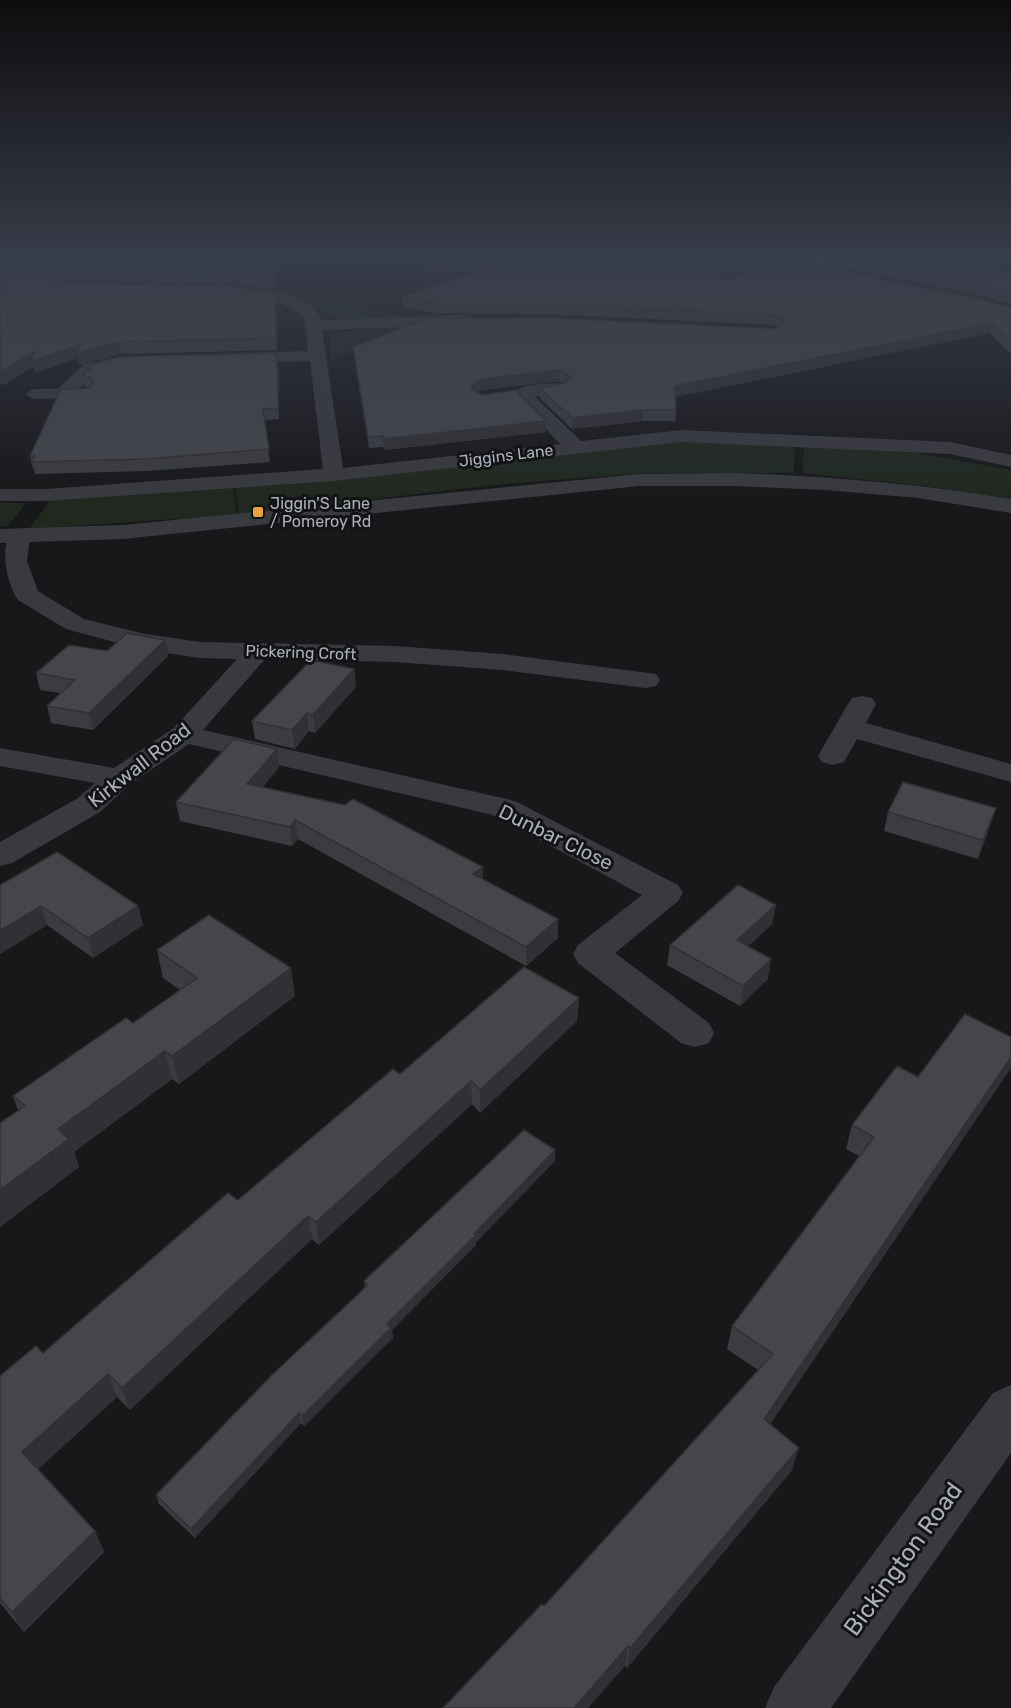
<svg xmlns="http://www.w3.org/2000/svg" width="1011" height="1708" font-family="Rubik,sans-serif">
	<rect width="100%" height="100%" fill="#18181a"/>
	<path fill="#242427" d="M307 258H498L493 273Z"/>
	<path fill="#202820" d="M293 292 403 317 350 319 329 315 321 307Z
		M406 328 331 360 330 335 359 329Z
		M662 442 794 444V473H649L502 484 239 515 235 488Z
		M804 444 917 453 1011 470V499L933 487 803 473Z
		M233 488 237 515 29 529 52 498Z
		M0 502 26 503 8 526H0Z"/>
	<g fill="none" stroke-linecap="round" stroke-linejoin="round">
		<path fill="#2e383e" fill-rule="evenodd" d="M942 258H951L1011 273V277Z"/>
		<path fill="#393a3f" fill-rule="evenodd" d="M754 258H782L827 267 829 270 822 274 761 262Z
			M230 286C253 287 314 292 321 320L464 315 472 320 464 325 322 330 343 468 560 444 512 393C518 385 561 379 568 388L565 392 535 397 581 441 681 430 950 442 1011 455V467L950 454 681 442 334 481 46 501H0V489H46L323 469 310 361 234 363 225 358 234 353 308 351 304 318C277 294 256 301 225 293L223 290Z
			M134 356 143 361 140 365 96 372 79 389 91 390 94 394 91 398 34 399 25 394 34 389H58L84 364Z
			M19 529 27 531 30 536 27 561 38 591 84 619 145 634 200 642 395 646 503 654 656 674 660 680 656 686 646 688 503 670 395 662 265 659 203 730 515 801 678 885 683 893 678 901 615 953 709 1023 714 1033 709 1043 695 1047 681 1043 578 963 573 954 578 945 642 895 493 815 189 744 130 784 100 812 12 863 0 866V842L78 798 95 783 0 766V748L114 768 174 728 237 659 200 658 144 650 66 629 18 600C6 582 0 550 11 531Z
			M862 696 872 698 876 704 866 723 1011 764V782L857 739 844 762 833 765 822 762 818 756 848 704 852 698Z
			M1011 1385V1453L831 1708H765L774 1687 993 1393Z"/>
		<path fill="#393a3f" fill-rule="evenodd" d="M733 473C827 476 919 484 1011 499V513L918 498 826 490 733 486H639L123 539 0 543V529L123 525 639 474Z"/>
	</g>
	<path fill="#3a3c40" d="M5 258H155L152 259 276 272V289L236 284 62 280 58 281 78 284 275 293 276 304 277 350 121 354 80 365 78 358 35 373 33 367 7 383 0 385V261Z
		M515 258H757V262L720 278 721 279 1011 308V354L990 333 675 397 676 410 675 421H642L572 429 540 398V388L563 383 560 381 482 390 478 392 546 432 384 450 383 447 369 448 354 357 353 347 776 329 779 328 775 325 549 314 437 313 403 307V297Z
		M794 258H904L1011 277V304L979 295Z
		M279 368V419L264 420 270 462 147 471 35 474 34 468 33 469 30 456 91 388 84 387 82 376Z
		M165 640 168 656 93 730 51 723 47 706 60 693 40 690 36 673 107 651Z
		M354 669 356 687 315 733 309 731 295 749 255 739 252 721Z
		M277 749 279 767 263 787 483 879 558 919V938L526 966 298 839 292 846 180 821 176 802Z
		M996 808 990 826 978 859 884 831 888 812Z
		M0 885 138 906 143 925 93 958 47 925 0 954Z
		M776 905 772 924 748 946 768 979 740 1006 667 965 670 945Z
		M157 950 295 996 179 1084 172 1079 74 1152 79 1167 0 1227V1123L18 1110 13 1096 133 1023 180 990 163 978Z
		M579 998 577 1021 480 1113 472 1104 319 1245 312 1239 130 1410 117 1397 38 1469 95 1531 104 1552 24 1632 0 1603V1376L43 1353 400 1074Z
		M918 1077 770 1424 792 1470 627 1668 544 1606 758 1370 727 1349 732 1326 859 1156 846 1149 852 1125Z
		M555 1150V1161L476 1242V1245L392 1330 393 1338 304 1426 301 1423 195 1538 159 1504 156 1495 365 1288 364 1281Z"/>
	<path fill="#303134" d="M130 258H155L130 269Z
		M746 258H757V262L719 278 717 273 720 269Z
		M60 269 62 280 55 282 51 277 53 271Z
		M275 293 276 304 277 350 276 338Z
		M992 323 990 333 674 397 675 386Z
		M119 342 121 354 80 365 78 358 35 373 33 367 7 383 0 385V372L36 351 81 344Z
		M277 357 279 368V419L278 408Z
		M560 370V381L482 390 472 396V385L482 379Z
		M643 410 642 421 572 429V418Z
		M546 421V432L384 450 383 439Z
		M165 640 168 656 93 730 89 713Z
		M354 669 356 687 315 733 313 715Z
		M307 713 309 731 295 749 292 730Z
		M277 749 279 767 250 802 247 784Z
		M996 808 990 826 978 859 983 840Z
		M295 820 298 839 292 846 290 827Z
		M483 867V886L473 874Z
		M776 905 772 924 734 960 737 940Z
		M41 906 47 925 0 954V931Z
		M138 906 143 925 93 958 88 938Z
		M558 919V938L526 966V947Z
		M771 959 768 979 740 1006 743 986Z
		M291 968 295 996 179 1084 172 1056Z
		M579 998 577 1021 480 1113V1090Z
		M165 1051 172 1079 74 1152 79 1167 0 1227V1190L58 1129Z
		M1011 1057V1068L759 1441 764 1419Z
		M471 1081 472 1104 319 1245 316 1222Z
		M555 1150V1161L476 1242V1245L392 1330 393 1338 304 1426 302 1416 387 1324Z
		M308 1216 312 1239 130 1410 122 1388Z
		M108 1374 117 1397 33 1474 22 1452Z
		M299 1413 301 1423 195 1538 191 1529Z
		M799 1448 792 1470 627 1668 630 1648Z
		M95 1531 104 1552 24 1632 12 1612Z
		M628 1646 625 1666 588 1708H574Z"/>
	<path fill="#44464a" stroke="#303134" stroke-width="1.5" d="M5 258H130L128 259 275 262V278L235 273 60 269 53 271 51 277 54 280 78 284 223 285 275 293 276 338 119 342 77 353 81 344 32 361 36 351 0 372V261Z
		M515 258H746L720 269 717 273 721 279H731L780 259 979 299 1011 308V341L992 323 675 386 676 410H643L572 418 540 388 567 382 571 377 560 370 482 379 472 385V389L482 395 516 390 546 421 383 439V436L368 437 353 347 427 318H549L776 329 786 323 776 315 549 304H437L403 297Z
		M840 258H904L1011 277V294L982 285Z
		M276 353 277 357 278 408 263 409 269 449 145 459 32 462 35 456H30L61 389 90 388 94 381 89 377 82 376 95 363 119 357Z
		M127 633 165 640 89 713 47 706 75 680 36 673 69 645 107 651Z
		M311 660 354 669 313 715 307 713 292 730 252 721Z
		M234 739 277 749 247 784 345 805 353 799 483 867 473 874 558 919 526 947 295 820 290 827 176 802Z
		M903 782 996 808 983 840 888 812Z
		M57 852 138 906 88 938 41 906 0 931V885Z
		M738 885 776 905 737 940 771 959 743 986 670 945Z
		M209 915 291 968 172 1056 165 1051 58 1129 69 1139 0 1190V1123L25 1106 13 1096 126 1018 133 1023 197 978 157 950Z
		M524 967 579 998 480 1090 471 1081 316 1222 308 1216 122 1388 108 1374 22 1452 95 1531 12 1612 0 1598V1376L36 1346 43 1353 228 1193 238 1200 393 1069 400 1074Z
		M965 1014 1011 1037V1057L764 1419 799 1448 630 1648 628 1646 574 1708H443L542 1604 544 1606 773 1354 732 1326 874 1137 852 1125 897 1066 918 1077Z
		M524 1130 555 1150 474 1234 476 1235 387 1324 391 1328 302 1416 299 1413 191 1529 156 1495 273 1374 368 1285 364 1281Z"/>
	<linearGradient id="sky" x2="0" y2="1"><stop stop-color="#0d0d0e"/><stop offset="0.52" stop-color="#373d49"/><stop offset="1" stop-color="#373d49" stop-opacity="0"/></linearGradient>
	<rect width="1011" height="497" fill="url(#sky)"/>
	<rect fill="#eda23d" stroke="#131315" stroke-width="2" x="252" y="506" width="12" height="12" rx="3"/>
	<g text-anchor="middle" stroke-width="6" stroke-linejoin="round" paint-order="stroke">
		<g font-size="16" fill="#aab0b9" stroke="#131315">
			<text transform="translate(506 455) rotate(-7)" y="6">Jiggins Lane</text>
			<text transform="translate(301 652) rotate(2)" y="6">Pickering Croft</text>
		</g>
		<g font-size="16" fill="#aab0b9" stroke="#131315" text-anchor="start">
			<text x="270" y="509">Jiggin'S Lane<tspan x="270" dy="18">/ Pomeroy Rd</tspan></text>
		</g>
		<g font-size="20" fill="#aab0b9" stroke="#131315">
			<text transform="translate(139 765) rotate(-38)" y="7">Kirkwall Road</text>
			<text transform="translate(556 837) rotate(26)" y="7">Dunbar Close</text>
		</g>
		<g font-size="24" fill="#aab0b9" stroke="#131315">
			<text transform="translate(903 1559) rotate(-54)" y="8">Bickington Road</text>
		</g>
	</g>
</svg>
